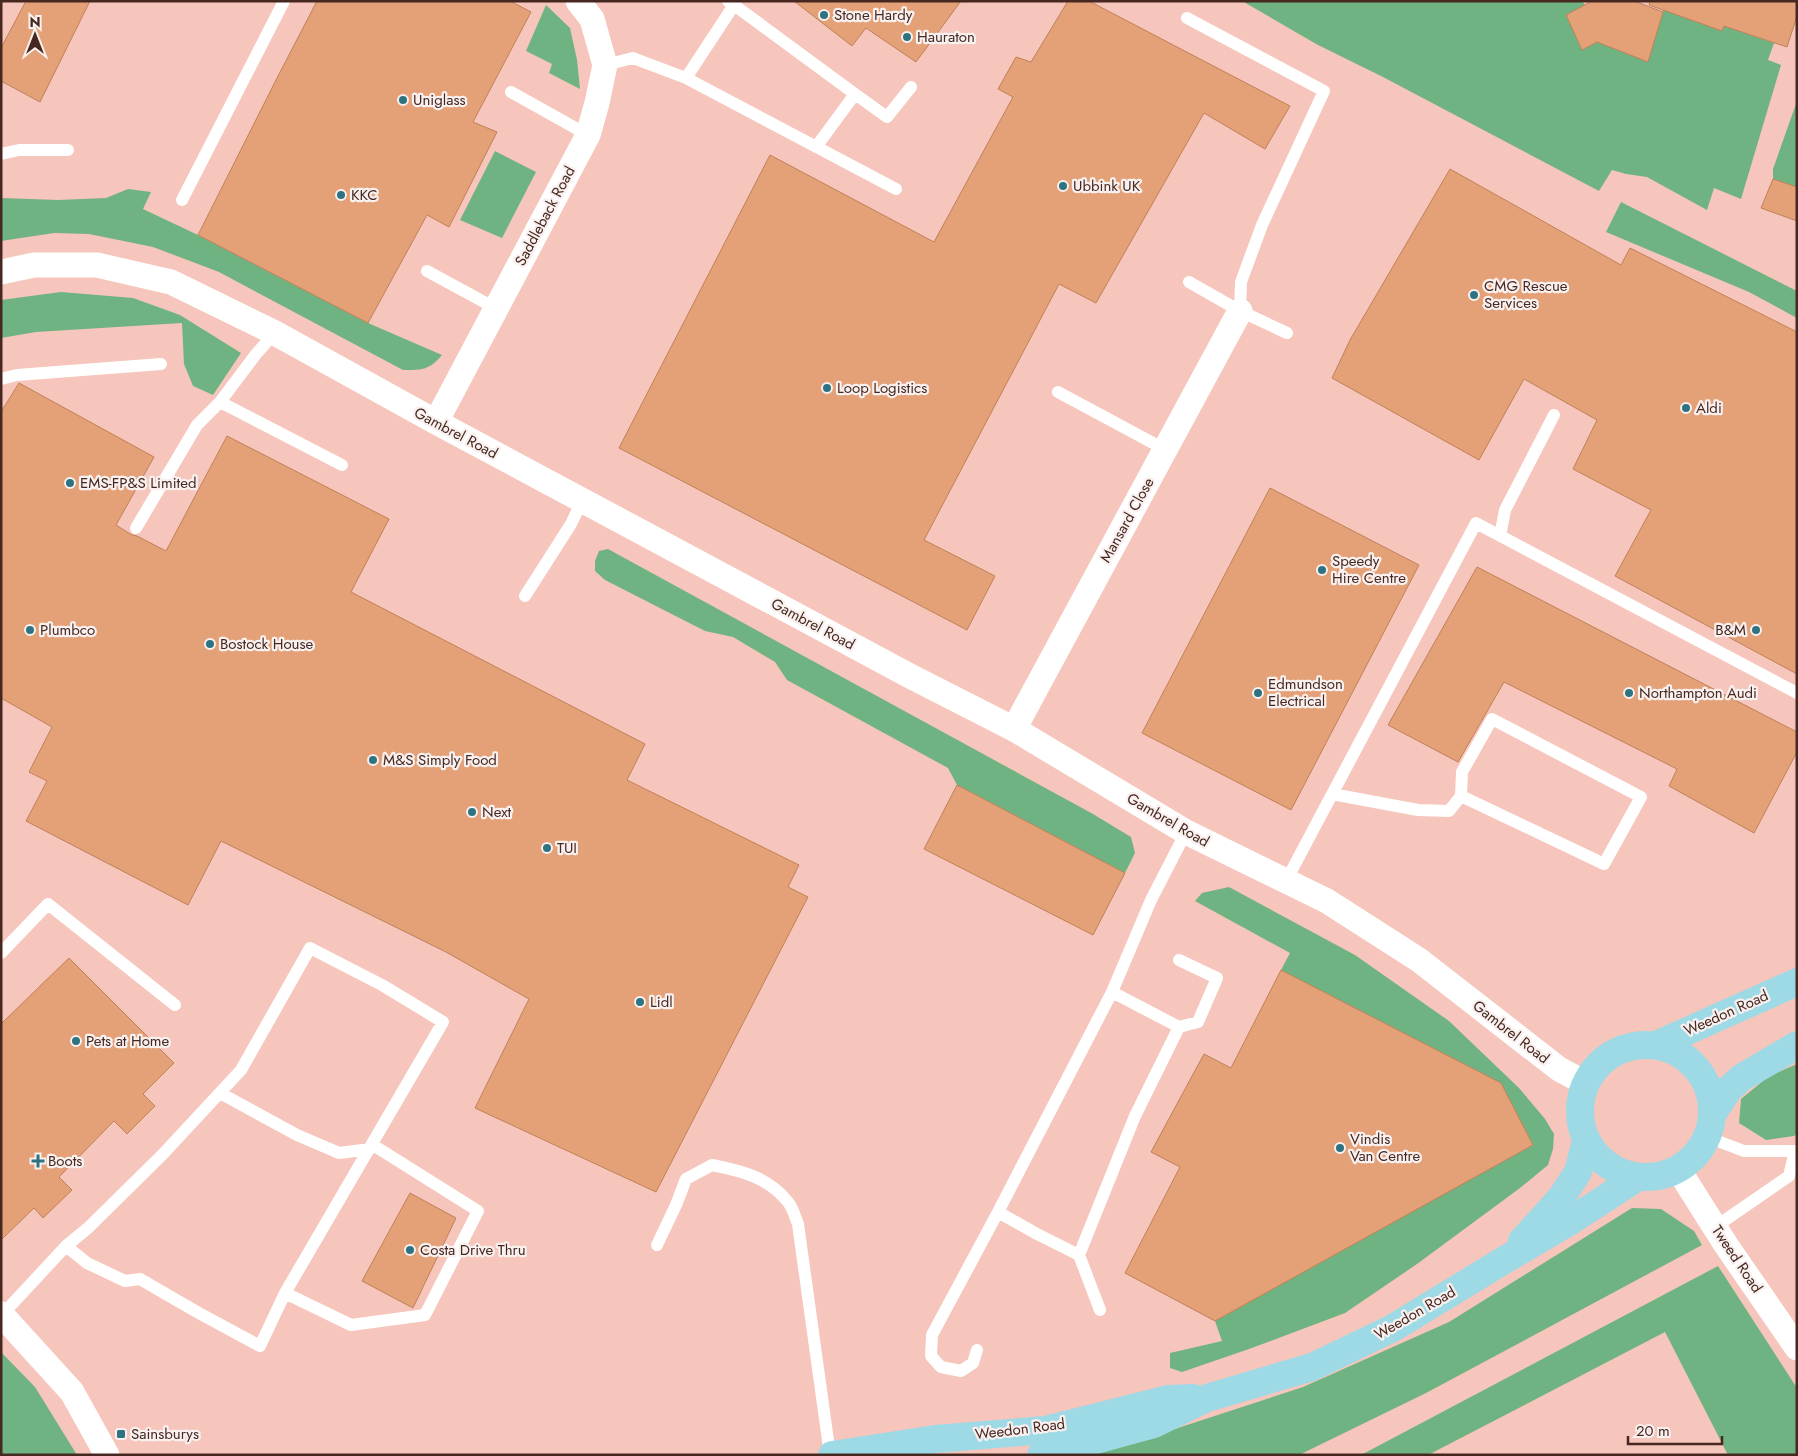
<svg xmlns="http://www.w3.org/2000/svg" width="1798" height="1456" font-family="Jost,sans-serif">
	<rect width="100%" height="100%" fill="#f6c5bb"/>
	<path fill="#70b382" d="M1242 1H1582L1585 5 1567 15 1582 50 1637 21 1648 61 1666 1 1722 31 1732 1H1748L1739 31 1774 43 1768 60 1781 65 1741 199 1714 188 1707 210 1647 177 1626 174 1612 170 1599 191 1383 77 1318 45Z
		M546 5 570 28 577 60 580 89 549 73 552 64 526 51Z
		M1797 101V187L1773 179V169Z
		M495 151 536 172 502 238 460 220Z
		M128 189 151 192 143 209 198 235 368 323 442 355C429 370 423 370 403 370L219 272 153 247 89 234 54 233 1 241V198L58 200 106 198Z
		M1621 202 1797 291V318L1749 292 1606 232Z
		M61 292 133 298 180 315 241 353 213 395 193 386 184 364 182 323 36 332 1 338V300Z
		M608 549 1093 814 1131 837 1135 853 1125 873 957 785 948 768 787 680 775 662 733 637 705 631 605 580 595 571V561L599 551Z
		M1229 887 1355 955 1449 1021 1519 1088 1545 1119 1554 1134 1553 1149 1548 1165 1520 1188 1417 1264 1345 1313 1249 1349 1182 1372 1170 1368V1353L1222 1341 1215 1321 1533 1145 1501 1083 1281 970 1290 953 1195 901 1202 893Z
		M1797 1064V1134L1794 1136 1766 1140 1739 1123 1741 1099 1769 1076Z
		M1632 1208 1661 1209 1694 1231 1702 1245 1426 1393 1299 1455H1076L1126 1445 1303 1387 1449 1322Z
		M1718 1266 1797 1388V1455H1728L1665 1332 1428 1455H1361Z
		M1 1352 35 1387 77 1455H1Z"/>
	<path fill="#e4a178" stroke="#c08058" d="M26 1H90L40 102 1 81V48Z
		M317 1H510L531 12 473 122 497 132 449 227 427 215 368 323 198 235 277 78Z
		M794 1H961L916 62 866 28 852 46Z
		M1068 1H1089L1290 106 1265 149 1204 113 1096 303 1059 284 924 540 995 576 967 630 619 448 770 155 934 242 1013 97 998 89 1016 57 1031 62Z
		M1592 1H1634L1663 12 1648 62 1597 42 1582 50 1566 15Z
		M1650 1H1797V16L1787 47 1724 26 1722 31 1649 5Z
		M1450 169 1621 265 1630 248 1797 332V674L1615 576 1651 510 1573 469 1597 420 1524 379 1479 460 1332 378 1350 340Z
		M1773 179 1797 187V221L1761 208Z
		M19 383 154 457 116 525 132 535 137 536 166 551 227 436 389 519 351 592 645 744 627 780 799 865 788 887 808 897 656 1192 475 1108 529 999 446 952 221 841 188 905 26 821 47 781 29 772 52 727 1 698V412Z
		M1270 488 1419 565 1291 810 1142 733Z
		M1477 567 1797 732V752L1754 833 1669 786 1677 769 1504 682 1458 762 1388 725Z
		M957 785 1125 873 1093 935 924 849Z
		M69 958 174 1063 143 1094 155 1106 127 1134 114 1121 59 1177 72 1190 43 1218 34 1208 1 1240V1024Z
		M1281 970 1501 1083 1533 1145 1215 1321 1125 1273 1180 1167 1151 1152 1204 1054 1231 1068Z
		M410 1193 456 1218 413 1308 362 1281Z"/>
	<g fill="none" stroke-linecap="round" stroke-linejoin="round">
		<path stroke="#fff" stroke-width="12" d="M734 5 855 94 816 147
			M1187 18 1324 91 1262 225 1241 282 1240 311
			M605 65 633 58 686 78 896 189
			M686 78 734 5 728 1
			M511 92 588 135
			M855 94 887 117 911 87
			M1 154 19 150H68
			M182 200 284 1
			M427 271 497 309
			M1189 282 1240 311 1287 333
			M1 379 17 375 161 364
			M1058 392 1166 450
			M220 402 342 465
			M136 528 197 425 220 402 256 354 275 333
			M1500 536 1505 510 1554 415
			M525 596 571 524 582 501
			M1332 794 1418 810 1449 811 1461 796 1462 772 1492 719 1641 797 1604 864 1461 796
			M1286 881 1476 523 1797 693
			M1 953 48 904 175 1005
			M1179 960 1217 978 1198 1022 1179 1027
			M220 1093 297 1135 339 1153 370 1149
			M1707 1137 1744 1151H1795
			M998 1212 1037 1234 1079 1255 1135 1116 1179 1027 1112 992
			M1715 1227 1789 1176 1795 1151
			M657 1245 676 1205 686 1179 712 1165C742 1171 768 1177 788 1202 793 1208 795 1217 798 1224L830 1455
			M1079 1255 1100 1310
			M285 1293 351 1325 425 1315 478 1211 373 1145
			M2 1315 66 1246 88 1228 163 1154 241 1070 310 948 382 985 443 1022 285 1293 260 1346 197 1312 140 1279 125 1281 87 1263 66 1246
			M977 1350 973 1363 961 1371 941 1367 931 1356 932 1335 998 1212 1112 992 1151 900 1186 832"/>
		<path stroke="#fff" stroke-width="25" d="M1 272 34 265H97L171 282 275 333 436 422 910 676 1014 729 1186 832 1327 901 1419 960 1559 1069 1585 1083
			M436 422 588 135 597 103 605 65 592 19 578 1
			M1014 729 1240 311
			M1678 1169 1726 1245 1797 1348
			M1 1314 72 1392 107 1455"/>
		<path stroke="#9edae6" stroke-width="28" d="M1580 1111a66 66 0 1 1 132 0a66 66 0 1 1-132 0Z
			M1656 1045 1797 982
			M1713 1113 1728 1090 1741 1078 1797 1045
			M1522 1241 1561 1198 1578 1172 1586 1141
			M832 1455 935 1439 1045 1430 1168 1399 1193 1398
			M1041 1455 1154 1424 1207 1398 1312 1367 1393 1328 1506 1259 1569 1222 1638 1177"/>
	</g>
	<g fill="#2d7381" stroke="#f9f1ef" stroke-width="2">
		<circle cx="824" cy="15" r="5"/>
		<circle cx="907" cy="37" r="5"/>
		<circle cx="403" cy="100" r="5"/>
		<circle cx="1063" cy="186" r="5"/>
		<circle cx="341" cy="195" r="5"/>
		<circle cx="1474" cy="295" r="5"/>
		<circle cx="827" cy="388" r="5"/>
		<circle cx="1686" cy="408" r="5"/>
		<circle cx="70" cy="483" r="5"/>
		<circle cx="1322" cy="570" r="5"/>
		<circle cx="30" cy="630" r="5"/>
		<circle cx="1756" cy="630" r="5"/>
		<circle cx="210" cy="644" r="5"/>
		<circle cx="1258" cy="693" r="5"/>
		<circle cx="1629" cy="693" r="5"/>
		<circle cx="373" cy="760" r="5"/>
		<circle cx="472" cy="812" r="5"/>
		<circle cx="547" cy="848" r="5"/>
		<circle cx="640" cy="1002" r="5"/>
		<circle cx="76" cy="1041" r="5"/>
		<circle cx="1340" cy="1148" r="5"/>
		<path d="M35.5 1153.5h5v5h5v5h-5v5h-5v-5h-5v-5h5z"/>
		<circle cx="410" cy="1250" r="5"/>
		<rect x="116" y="1429" width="10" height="10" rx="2.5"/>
	</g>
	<g text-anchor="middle" stroke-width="4.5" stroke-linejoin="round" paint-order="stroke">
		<g font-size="15" fill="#472821" stroke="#f9f1ef" text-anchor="start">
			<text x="834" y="20">Stone Hardy</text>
			<text x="917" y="42">Hauraton</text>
			<text x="413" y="105">Uniglass</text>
			<text x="1073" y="191">Ubbink UK</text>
			<text x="351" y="200">KKC</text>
			<text x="1484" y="291">CMG Rescue<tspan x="1484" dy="17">Services</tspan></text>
			<text x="837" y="393">Loop Logistics</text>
			<text x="1696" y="413">Aldi</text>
			<text x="80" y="488">EMS-FP&amp;S Limited</text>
			<text x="1332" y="566">Speedy<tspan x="1332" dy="17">Hire Centre</tspan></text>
			<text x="40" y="635">Plumbco</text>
			<text x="1746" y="635" text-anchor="end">B&amp;M</text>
			<text x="220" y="649">Bostock House</text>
			<text x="1268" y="689">Edmundson<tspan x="1268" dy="17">Electrical</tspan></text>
			<text x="1639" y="698">Northampton Audi</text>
			<text x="383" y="765">M&amp;S Simply Food</text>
			<text x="482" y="817">Next</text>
			<text x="557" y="853">TUI</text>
			<text x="650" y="1007">Lidl</text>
			<text x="86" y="1046">Pets at Home</text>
			<text x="1350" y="1144">Vindis<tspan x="1350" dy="17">Van Centre</tspan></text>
			<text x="48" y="1166">Boots</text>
			<text x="420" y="1255">Costa Drive Thru</text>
			<text x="131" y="1439">Sainsburys</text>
		</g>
		<g font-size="15" fill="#472821" stroke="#f9f1ef">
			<text transform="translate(545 216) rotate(-62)" y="5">Saddleback Road</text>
			<text transform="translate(456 433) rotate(28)" y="5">Gambrel Road</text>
			<text transform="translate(1127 520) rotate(-61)" y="5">Mansard Close</text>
			<text transform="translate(813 624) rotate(28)" y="5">Gambrel Road</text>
			<text transform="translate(1168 820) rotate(30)" y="5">Gambrel Road</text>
			<text transform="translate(1726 1013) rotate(-24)" y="5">Weedon Road</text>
			<text transform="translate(1511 1032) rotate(38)" y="5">Gambrel Road</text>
			<text transform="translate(1737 1259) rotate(56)" y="5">Tweed Road</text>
			<text transform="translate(1415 1313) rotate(-30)" y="5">Weedon Road</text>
			<text transform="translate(1020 1429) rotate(-7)" y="5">Weedon Road</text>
		</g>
	</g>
	<rect width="1798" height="1456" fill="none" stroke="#472821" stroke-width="5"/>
	<g transform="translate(35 35)" stroke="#f9f1ef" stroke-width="4" paint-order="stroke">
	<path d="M0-4L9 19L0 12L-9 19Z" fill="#472821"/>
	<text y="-8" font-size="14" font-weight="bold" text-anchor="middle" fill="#472821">N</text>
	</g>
	<path d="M1628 1436v8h94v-8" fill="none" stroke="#472821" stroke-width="2.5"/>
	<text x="1636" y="1436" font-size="15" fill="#472821" stroke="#f9f1ef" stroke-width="4" paint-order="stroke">20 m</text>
</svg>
